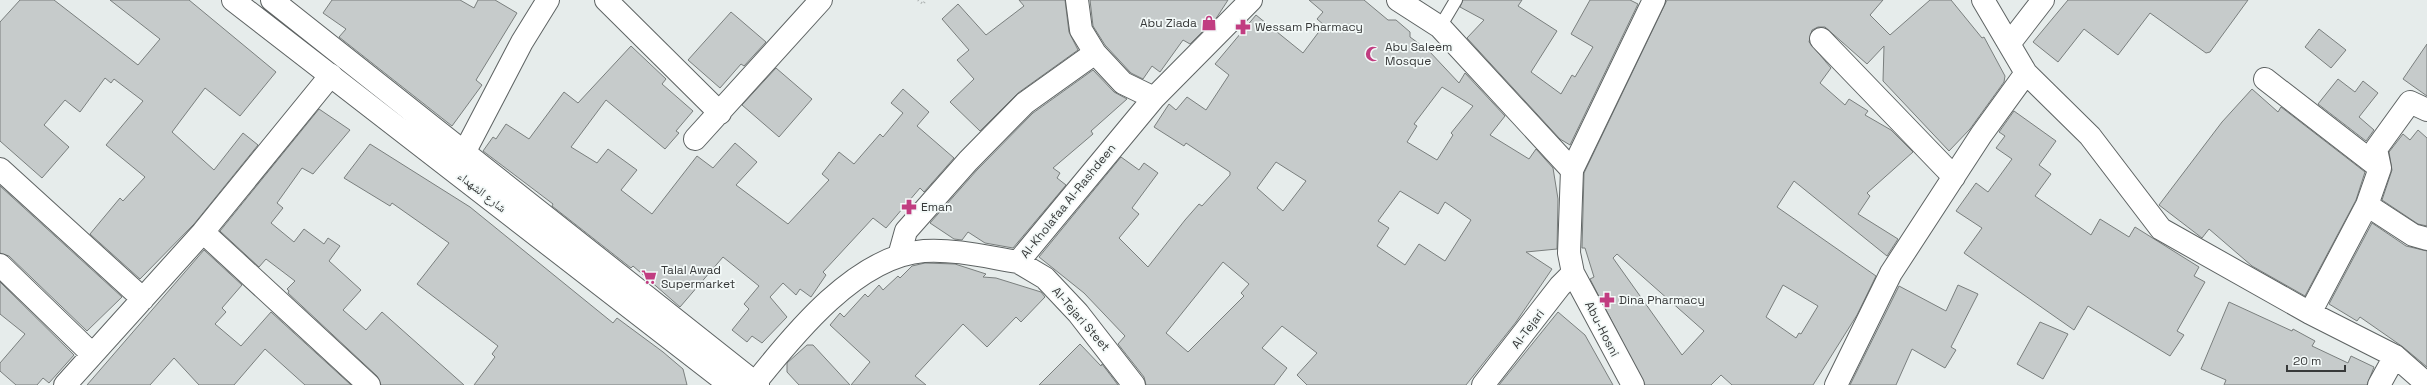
<svg xmlns="http://www.w3.org/2000/svg" width="2427" height="385" font-family="'Space Grotesk','Noto Naskh Arabic',sans-serif">
	<rect width="100%" height="100%" fill="#e6eceb"/>
	<path fill="#c6cbcb" stroke="#7a7f7e" fill-rule="evenodd" d="M20 0H54L138 65 160 39 110 0H189L276 72 240 116 205 88 172 132 214 170 243 133 258 145 194 224 140 279 90 234 120 198 123 201 145 177 106 145 143 101 114 79 111 83 105 78 80 112 65 100 44 125 69 147 42 178 0 141V22Z
		M332 0H460L474 8 478 0H495L517 13 476 80 482 85 452 126 339 37 346 29 323 13Z
		M1019 0H1065L1069 32 1078 50 1018 93 980 131 950 102 974 79 957 60 969 50 942 19 958 4 986 35 1024 6Z
		M1090 0H1228L1217 17 1190 44 1183 40 1160 72 1152 66 1143 79 1131 73 1105 45 1093 26Z
		M1309 0H1364L1388 20H1396L1410 32V37L1429 51 1459 83 1465 73 1505 116 1490 135 1529 159 1536 149 1553 168 1558 199 1557 249 1526 252 1552 269 1516 322 1466 385H1307L1297 375 1317 353 1282 326 1262 348 1287 368 1274 385H1146L1144 377 1118 344 1125 336 1084 293 1039 257 1121 157 1139 170 1144 163 1158 173 1132 208 1139 214 1119 238 1148 267 1185 220 1199 204 1202 206 1230 175V172L1186 143 1184 146 1154 127 1169 104 1176 110 1187 97 1206 110 1229 75 1215 64 1256 15 1303 53 1324 25 1317 19 1323 12ZM1442 87 1473 106 1451 133 1453 135 1437 160 1407 142 1417 126 1414 124ZM1276 162 1306 181 1283 211 1257 188ZM1400 191 1438 214 1445 202 1471 220 1445 261 1419 244 1405 265 1377 246 1389 228 1378 221ZM1223 262 1249 284 1241 293 1244 296 1188 352 1166 333Z
		M1463 0H1522L1518 6 1557 31 1531 72 1561 94 1572 75 1575 77 1593 47 1571 34 1590 0H1630L1638 4 1570 145 1560 139 1467 38 1484 20 1460 7Z
		M1667 0H1883L1870 15 1890 35 1930 0H1951L1982 38 1984 37 2005 76 2004 82 1970 129 1949 151 1883 81 1884 46 1867 64 1825 27H1818L1812 30 1809 42 1831 68 1820 83 1845 105 1849 99 1868 111 1865 115 1891 130 1913 152 1867 193 1870 196 1858 214 1898 239 1887 256 1794 181 1777 207 1876 276 1857 315 1813 385H1732L1721 375 1711 385H1645L1590 279 1594 277 1585 248H1582L1584 173ZM1617 254 1704 331 1682 355 1613 258ZM1783 285 1818 306 1801 334 1799 333 1796 338 1766 317Z
		M2068 0H2248L2210 52 2206 53 2150 13 2118 55 2084 29 2058 62 2033 42Z
		M731 12 766 42 744 66 741 64 720 88 688 60Z
		M2319 29 2346 50 2331 68 2305 47Z
		M2427 44V96L2403 79Z
		M631 46 666 79 662 84 693 111 676 131 679 133 665 149 606 100 571 147 597 163 608 149 637 170 621 190 652 214 697 156 713 168 735 143 757 162 736 185 788 224 829 180 822 174 839 152 854 164 880 134 883 137 903 113 891 103 903 89 929 112 917 126 954 158 924 192 920 188 886 228 873 218 823 272 826 275 811 297 800 289 796 295 783 283 770 297 787 317 762 343 752 336 747 342 732 330 749 309 744 304 759 286 723 257 680 307 633 266 631 268 552 206 553 204 483 151 493 137 496 139 506 124 529 139 564 92 578 103Z
		M776 68 812 99 779 137 742 105Z
		M1093 70 1114 92 1127 99 1091 131 1093 134 1053 168 1060 173 1057 178 1066 185 1013 248 985 243 968 232 962 240 954 239 930 223 977 170 1033 113Z
		M2338 79 2355 92 2363 81 2378 93 2359 117 2374 130 2366 141 2318 104Z
		M2252 89 2278 112 2281 107 2365 172 2356 200 2305 296 2252 266 2209 229 2202 238 2159 205 2222 122Z
		M319 109 350 130 313 174 302 168 277 203 283 208 271 223 294 242 304 229 324 244 328 238 340 246 329 261 361 290 343 310 366 330 382 312 464 385H381L377 376 288 293 289 291 287 289 295 281 266 259 259 267 220 231Z
		M2014 111 2056 141 2039 165 2051 174 2035 196 2091 235 2100 219 2129 237 2135 227 2199 267 2194 276 2205 282 2177 331 2184 335 2170 356 2088 306 2074 330 1964 253 1982 228 1956 211 1976 183 1988 192 2012 159 1996 148 2005 136 1999 132Z
		M2418 130 2427 138V226L2418 224 2382 200 2392 170 2389 152 2403 134 2410 140Z
		M370 144 470 207 613 323 617 318 663 352 683 369 687 385H474L495 357 492 354 498 346 417 284 449 243 392 203 390 206 344 178Z
		M0 186 122 297 87 331 9 256 0 253Z
		M2372 223 2406 246 2427 251V367L2403 347 2360 317 2357 321 2329 304Z
		M204 250 242 285 222 308 226 312 215 324 241 346 271 312 351 385H305L265 349 234 385H199L174 358 150 385H87Z
		M925 263 955 264 986 274 983 277 996 278 1041 292 1045 297 1021 322 1016 317 987 347 963 324 915 376 926 385H851L870 362 830 325 840 313 844 317 865 294 868 297 879 285 883 290 898 276 900 278 912 266Z
		M0 282 74 355 49 383 43 378 37 385H16L0 371V363L25 334 0 314Z
		M1958 285 1978 294 1951 347 1956 350 1945 368 1912 349 1896 385H1850L1899 286 1946 311Z
		M2229 302 2292 331 2293 329 2315 341 2312 346 2348 363 2351 356 2374 367 2367 385H2224L2226 380 2201 369Z
		M1558 312 1585 335 1613 385H1499Z
		M2040 322 2068 334 2043 379 2017 364Z
		M1080 344 1101 366 1102 364 1118 385H1039Z
		M807 345H813L850 385H799L787 372V363Z"/>
	<g fill="none" stroke-linecap="round" stroke-linejoin="round">
		<g stroke="#5e6363" stroke-width="14">
			<path id="lane" d="M1440 27 1456 0"/>
		</g>
		<g stroke="#5e6363" stroke-width="24">
			<path id="street" d="M606 0 720 113
				M1077 0 1081 30 1095 53 1123 83 1154 98
				M1398 0 1440 27 1572 170
				M1983 0 2026 73 2090 136 2161 229 2310 313 2395 356 2427 384
				M1821 39 1954 177
				M2009 44 2043 0
				M2265 79 2380 168
				M695 139 821 0
				M464 153 522 42 548 0
				M0 169 143 299
				M2367 205 2413 235 2427 239
				M203 232 331 75
				M899 256 906 231 968 161 1025 103 1095 53
				M1018 262 1045 278 1078 313 1134 385
				M0 265 92 354
				M2310 313 2367 205 2380 168 2376 149 2410 102 2427 110
				M755 383C794 334 857 256 924 251 955 249 987 257 1018 262L1154 98 1251 0
				M65 385 203 232 369 385
				M1836 385 1891 273 1981 135 2026 73
				M2379 385 2395 356"/>
		</g>
		<g stroke="#5e6363" stroke-width="24">
			<path id="secondary" d="M233 0 730 385
				M272 0 758 385
				M1483 385 1560 286 1573 273
				M1633 385 1573 273 1569 253 1572 170 1654 0"/>
		</g>
		<path stroke="#aaafae" stroke-width="2.5" stroke-dasharray="1 3" stroke-linecap="butt" d="M918 0 923 4 926 0"/>
		<use href="#lane" stroke="#fff" stroke-width="12"/>
		<use href="#street" stroke="#fff" stroke-width="22"/>
		<use href="#secondary" stroke="#fff" stroke-width="22"/>
	</g>
	<defs>
		<g id="shop-bare" transform="scale(1.2)"><path d="M-5-2.5h2.3a2.7 3.5 0 0 1 5.4 0H5L5.5 6h-11ZM-1.5-2.5h3a1.5 2.3 0 0 0-3 0Z" fill="#c13d81" stroke="#f3f9f8" stroke-width="2.5" paint-order="stroke"/></g>
		<g id="pharmacy-bare" transform="scale(1.2)"><path d="M-2-6h4v4h4v4h-4v4h-4v-4h-4v-4h4Z" fill="#c13d81" stroke="#f3f9f8" stroke-width="2.5" paint-order="stroke"/></g>
		<g id="mosque-bare" transform="scale(1.2)"><path d="M3.5-4.9A6 6 0 1 0 3.5 4.9A5 5 0 1 1 3.5-4.9Z" fill="#c13d81" stroke="#f3f9f8" stroke-width="2.5" paint-order="stroke"/></g>
		<g id="supermarket-bare" transform="scale(1.2)"><path d="M-6-5.5h2.5l.6 2H6L4.5 2H-2.5L-4.4-4H-6ZM-1.5 3.2a1.3 1.3 0 1 0 .1 0ZM3 3.2a1.3 1.3 0 1 0 .1 0Z" fill="#c13d81" stroke="#f3f9f8" stroke-width="2.5" paint-order="stroke"/></g>
	</defs>
	<g fill-rule="evenodd">
		<use href="#shop-bare" x="1209" y="23"/>
		<use href="#pharmacy-bare" x="1243" y="27"/>
		<use href="#mosque-bare" x="1373" y="54"/>
		<use href="#pharmacy-bare" x="909" y="207"/>
		<use href="#supermarket-bare" x="649" y="277"/>
		<use href="#pharmacy-bare" x="1607" y="300"/>
	</g>
	<g text-anchor="middle" stroke-width="3.5" stroke-linejoin="round" paint-order="stroke">
		<g font-size="12" fill="#373939" stroke="#f3f9f8" text-anchor="start">
			<text x="1197" y="27" text-anchor="end">Abu Ziada</text>
			<text x="1255" y="31">Wessam Pharmacy</text>
			<text x="1385" y="51">Abu Saleem<tspan x="1385" dy="14">Mosque</tspan></text>
			<text x="921" y="211">Eman</text>
			<text x="661" y="274">Talal Awad<tspan x="661" dy="14">Supermarket</tspan></text>
			<text x="1619" y="304">Dina Pharmacy</text>
		</g>
		<g font-size="12" fill="#373939" stroke="#f3f9f8">
			<text transform="translate(482 192) rotate(38)" y="4">شارع الشهداء</text>
			<text transform="translate(1068 201) rotate(-51)" y="4">Al-Kholafaa Al-Rashdeen</text>
			<text transform="translate(1081 319) rotate(49)" y="4">Al-Tejari Steet</text>
			<text transform="translate(1528 329) rotate(-53)" y="4">Al-Tejari</text>
			<text transform="translate(1602 329) rotate(63)" y="4">Abu-Hosni</text>
		</g>
	</g>
	<path d="M2287 365v6h58v-6" fill="none" stroke="#373939" stroke-width="2"/>
	<text x="2293" y="365" font-size="12" fill="#373939" stroke="#f3f9f8" stroke-width="3" paint-order="stroke">20 m</text>
</svg>
